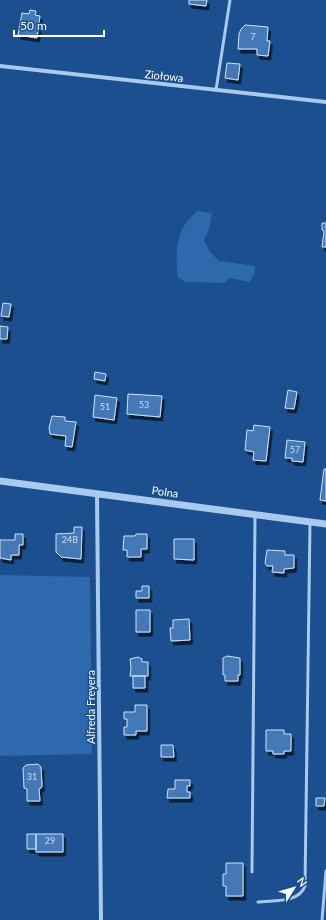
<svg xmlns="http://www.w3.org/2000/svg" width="326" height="920" font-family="Lato,sans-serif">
	<defs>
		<filter id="shadow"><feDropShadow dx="2.5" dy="4" stdDeviation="0" flood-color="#0009"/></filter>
	</defs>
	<rect width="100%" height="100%" fill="#1b4f8f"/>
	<path fill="#2e69ad" d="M198 211 212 213 209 229 204 241 211 253 219 261 255 266V271L250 282 230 278 224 283 186 282 178 278C175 251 175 228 198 211Z
		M0 575 90 577 92 754 0 756Z"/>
	<path fill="#4478b7" stroke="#cfe3fa" filter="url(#shadow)" d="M189 0H207L206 6 189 4Z
		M30 10 36 11 35 15 40 16 37 38 18 35 22 13 29 14Z
		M245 25 268 27 267 41H270L268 56 257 55V49H238L239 34 241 29Z
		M227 63 240 64 238 80 225 78Z
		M322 223H326V247H322L324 231 322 230Z
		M3 303 11 304 9 317 1 316Z
		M0 326 8 327 7 339H0Z
		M95 372 106 374 105 381 94 379Z
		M288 390 297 392 294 409 285 408Z
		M128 394 162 396 160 417 127 414Z
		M95 395 117 398 114 420 93 417Z
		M52 416 65 417V421L76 422 72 447 65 446 66 436 50 434 49 428Z
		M254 425 270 427 266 461 253 460 254 452 245 450 247 430 253 431Z
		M287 440 305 442 303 462 292 461V458H285Z
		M324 469H326V501L320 500Z
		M74 527H82L81 559 61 557 56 552V534L74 533Z
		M15 534H23V545H19V555H11V560L0 558V540H15Z
		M136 534H147V549H141V557H127V550H123L124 536H135Z
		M174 539H194V560L174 559Z
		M267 550 285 551V555H294V568L284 569V573L272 572 273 566H267L265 563Z
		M142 586H149V598H136V591H142Z
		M136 610H150V632H136Z
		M189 619 190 640 171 641 170 628H173V620Z
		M227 656 240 658V675H238V681H225V675H223V658Z
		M138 657 142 659V662H148V676H130L131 669 130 659Z
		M133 676H145V688H133Z
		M135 705H147V731H136V735H124V727H127V719H124V712H135Z
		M266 730H284V734H291V751H284V754H273V751H266Z
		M161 745H173L174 757H161Z
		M38 764 41 767 42 787 39 789 40 801H27V789L24 788 23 768 26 765Z
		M175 780H190V786H187V792H190V798H167L168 789H175Z
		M316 798H325L324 806H316Z
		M27 834H36V849H27Z
		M36 834H63V852H36Z
		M226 863H243V896H226V886H223V874H226Z"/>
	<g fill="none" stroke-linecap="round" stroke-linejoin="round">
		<path stroke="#a9c9ee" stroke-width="3" d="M216 90 230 0
			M252 872 255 516
			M258 902C274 900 299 903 305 886L310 522
			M322 920 326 871"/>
		<path stroke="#a9c9ee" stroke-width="4" d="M0 66 326 102
			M97 493 101 920"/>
		<path stroke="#a9c9ee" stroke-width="7" d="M0 481 326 524"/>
	</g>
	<g text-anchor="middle" stroke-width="3" stroke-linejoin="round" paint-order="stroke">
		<g font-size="9" fill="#d0dded">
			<text x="253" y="40">7</text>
			<text x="144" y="408">53</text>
			<text x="105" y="410">51</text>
			<text x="295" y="453">57</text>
			<text x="70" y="543">24B</text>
			<text x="32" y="780">31</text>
			<text x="50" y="844">29</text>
		</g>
		<g font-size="11" fill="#fff" stroke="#1b4f8f">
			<text transform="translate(164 76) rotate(6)" y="4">Ziołowa</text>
			<text transform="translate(165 492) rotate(8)" y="4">Polna</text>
			<text transform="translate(91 707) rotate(-90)" y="4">Alfreda Freyera</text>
		</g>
	</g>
	<g transform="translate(294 888) rotate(53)" stroke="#1b4f8f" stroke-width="3" paint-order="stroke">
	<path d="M0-3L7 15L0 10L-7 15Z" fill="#ffffff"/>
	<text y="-6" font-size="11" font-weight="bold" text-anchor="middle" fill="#ffffff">N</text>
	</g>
	<path d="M14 30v6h90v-6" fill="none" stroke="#ffffff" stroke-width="2"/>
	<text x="20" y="30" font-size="12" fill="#ffffff" stroke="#1b4f8f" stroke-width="3" paint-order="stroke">50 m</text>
</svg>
